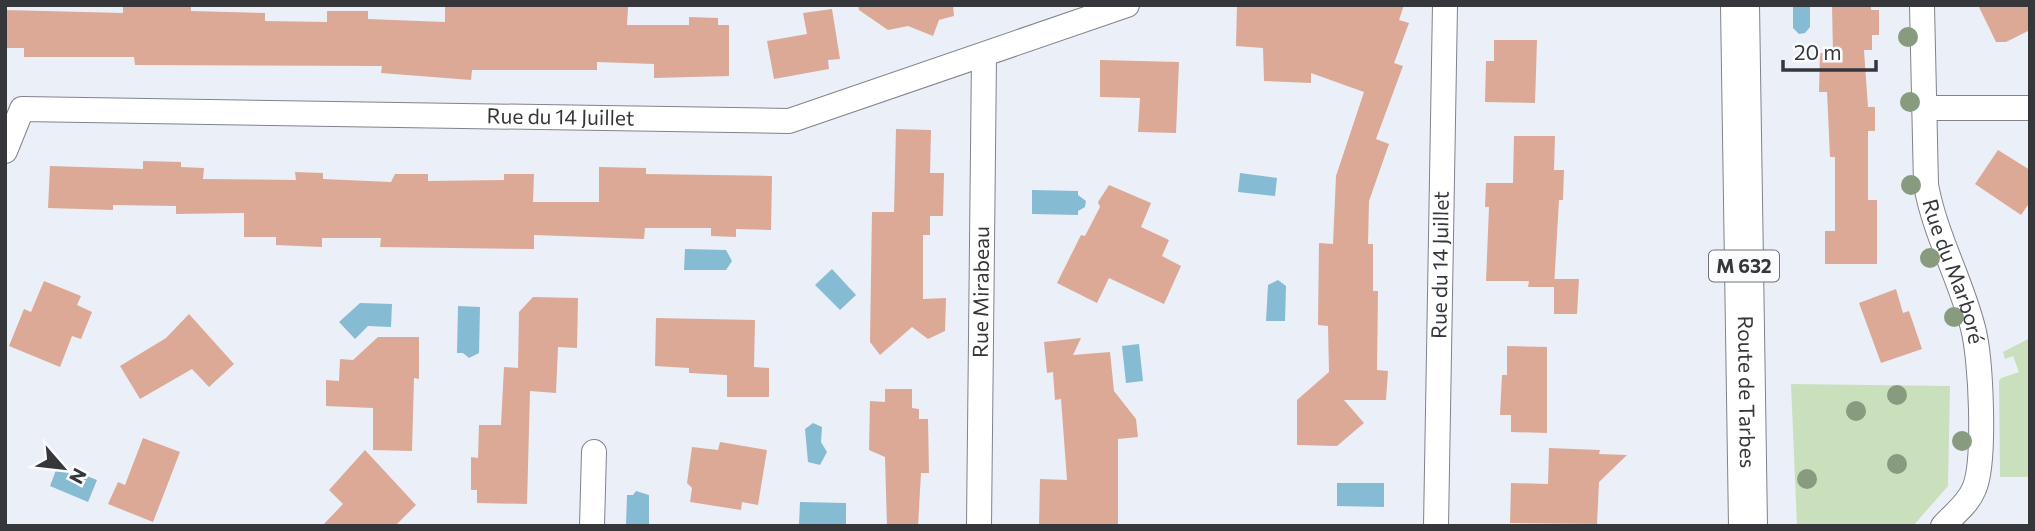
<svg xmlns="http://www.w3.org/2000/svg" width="2035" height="531" font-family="Commissioner,sans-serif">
	<rect width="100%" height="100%" fill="#ebeff8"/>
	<path fill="#cae0bd" d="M2030 338V477H2000L1999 381 2001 378 2019 372 2013 356 2005 359 2003 352Z
		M1791 384 1950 386 1948 486 1913 526H1797Z"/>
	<path fill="#86bbd4" d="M1793 5H1810V27L1805 33 1799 34 1793 28Z
		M1240 173 1277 178 1275 196 1238 192Z
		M1032 190 1078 191V195L1086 201 1085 207 1078 211V215L1032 214Z
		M685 249 726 250 732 261 726 270H684Z
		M832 269 856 295 840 310 815 285Z
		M1278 280 1286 286 1285 321H1266L1268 285Z
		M360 303 392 304 391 327 368 326 355 339 339 322Z
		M458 306 480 307 479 353 469 358 463 353H457Z
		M1139 344 1143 381 1126 383 1122 346Z
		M813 423 822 427 821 442 827 452 820 465 808 462 805 429Z
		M58 465 97 480 88 502 50 486Z
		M1337 483H1384V507L1337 506Z
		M636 491 649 495V526H626L627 495H633Z
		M800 502 846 503V526L799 525Z"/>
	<path fill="#dca997" d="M123 5H191V11L265 13V21L327 22V11H368V19L445 22V5L628 7 627 25H689V17L718 18V25H729V76L654 78V64L597 62V70H472L471 80 381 73 382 66 135 65 134 57H24V48H5V10L123 13Z
		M858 5H953L954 16 939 20 933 36 908 26 888 30 859 10Z
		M1237 5H1404L1399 20 1409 23 1394 63 1403 66 1376 139 1389 144 1369 201 1368 244H1373V291H1378L1377 370 1388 371 1386 400H1344L1364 423 1337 446 1297 445V400L1329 372 1328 326 1318 325 1319 243 1333 244 1336 176 1364 92 1311 73V83L1264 81 1263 48 1236 46Z
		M1832 5H1871V10H1879V35H1872V50H1864L1868 107H1875V131H1868V200H1877V264H1825V231H1835V157H1830L1827 92H1819L1820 53H1833Z
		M1978 5H2030V30L2006 42H1996Z
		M832 9 840 59 828 60 829 69 774 79 767 41 807 34 803 13Z
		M1494 40H1537L1535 103 1485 102 1486 61H1494Z
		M1100 60 1179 62 1176 133 1138 132 1140 98 1100 97Z
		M896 129 931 130 930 173H944L943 216H930V235H923V299L946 298 945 331 928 339 912 327 880 355 870 342 872 212H894Z
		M1514 136H1555L1554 170H1564L1563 200H1559L1554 287H1528L1529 281H1486L1489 207H1485L1486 183H1513Z
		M1998 150 2030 170V202L2021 215 1975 184Z
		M143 161 181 162V167L204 168 203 179 296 180 295 172 323 173V179L391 182 395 174H428V181L504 180V174H534L533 202H599V167L646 168V174L772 176 771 230 736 229V237L711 236V228H645L644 239 534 235V249L380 247 381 238H322V247L276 245V237H244V213L176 214V206L113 205V210L48 208 50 166 143 169Z
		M1109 185 1151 203 1141 227 1169 240 1162 256 1181 266 1164 304 1109 278 1097 303 1057 283 1081 235 1085 236 1100 207 1098 202Z
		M1554 279H1579L1577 314H1554Z
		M44 281 81 296 77 305 92 312 81 339 72 336 60 367 9 346 24 309 31 312Z
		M1896 289 1903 313 1909 311 1922 349 1881 363 1859 303Z
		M533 297 578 298 577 348 558 347 556 393 530 391 527 504 477 503V490H471V457L478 458 479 425H501L504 367 518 368 519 312Z
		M189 314 234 364 209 387 192 369 140 399 120 366 166 338Z
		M656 318 755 320 754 367 769 368V397H727V375L689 373V368L655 366Z
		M378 337H419V379L414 378 412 451 373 450V408L326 406V380L339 381 340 359 353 360Z
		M1081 338 1073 355 1110 352 1114 391 1136 419 1138 437 1118 439V525L1039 526 1040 479 1067 480 1061 399 1055 400 1053 372 1047 373 1044 342Z
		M1507 346 1547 347V433L1511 432V415H1500L1502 375H1507Z
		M885 389H912V408L919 409V419H928L929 473H921L918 526H887L885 457 869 450 870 401 885 402Z
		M143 438 180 452 153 522 108 504 118 482 125 485Z
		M720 442 767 450 758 505 742 502 741 510 690 502 692 488 687 483 692 447 718 450Z
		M1549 448 1600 450 1599 454 1627 455 1599 482 1597 524 1510 523 1511 483 1548 484Z
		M365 450 416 505 395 526H322L343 504 329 490Z"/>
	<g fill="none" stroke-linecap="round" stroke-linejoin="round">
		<g stroke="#80838b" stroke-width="26">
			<g id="minor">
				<path id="s1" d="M1922 5 1926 185C1935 235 1961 280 1973 328 1981 358 1986 462 1974 489 1968 504 1954 514 1943 526"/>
				<path d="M1924 108H2030"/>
				<path id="s2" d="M5 151 22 109 789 121 1127 5"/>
				<path d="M592 526 594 452"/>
				<path id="s3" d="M979 526 984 56"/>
				<path id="s4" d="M1436 526 1445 5"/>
			</g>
		</g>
		<g stroke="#80838b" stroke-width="40">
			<g id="primary">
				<path id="s5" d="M1740 5 1748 526"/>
			</g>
		</g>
		<use href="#minor" stroke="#fff" stroke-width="24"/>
		<use href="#primary" stroke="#fff" stroke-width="38"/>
	</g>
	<g fill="#889b7e">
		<circle cx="1908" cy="37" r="10"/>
		<circle cx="1910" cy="102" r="10"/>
		<circle cx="1911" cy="185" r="10"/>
		<circle cx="1930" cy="258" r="10"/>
		<circle cx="1954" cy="317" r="10"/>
		<circle cx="1897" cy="395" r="10"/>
		<circle cx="1856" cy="411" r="10"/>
		<circle cx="1962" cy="441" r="10"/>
		<circle cx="1897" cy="464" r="10"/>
		<circle cx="1807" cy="479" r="10"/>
	</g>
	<g text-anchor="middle" stroke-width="6" stroke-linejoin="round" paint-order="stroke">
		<rect fill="#fbfcfe" stroke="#707275" stroke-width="2" x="1709" y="250.5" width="70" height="31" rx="5"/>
		<g font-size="19" font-weight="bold" fill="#35373a">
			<text x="1744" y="273">M 632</text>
		</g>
		<g font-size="21" fill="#35373a" stroke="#fbfcfe">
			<text dy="7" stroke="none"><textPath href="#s2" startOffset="584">Rue du 14 Juillet</textPath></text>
			<text dy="7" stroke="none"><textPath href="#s4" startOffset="261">Rue du 14 Juillet</textPath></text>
			<text dy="7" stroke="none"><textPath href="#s1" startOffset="271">Rue du Marboré</textPath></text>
			<text dy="7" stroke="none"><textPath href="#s3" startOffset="234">Rue Mirabeau</textPath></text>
			<text dy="7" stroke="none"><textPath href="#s5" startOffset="387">Route de Tarbes</textPath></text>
		</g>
	</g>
	<rect width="2035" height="531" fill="none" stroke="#35373a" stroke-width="14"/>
	<g transform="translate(63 468) rotate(118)" stroke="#fbfcfe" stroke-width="5" paint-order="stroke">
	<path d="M0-5L12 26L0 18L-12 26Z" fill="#35373a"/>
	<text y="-10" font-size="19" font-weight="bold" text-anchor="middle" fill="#35373a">N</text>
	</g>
	<path d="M1783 60v10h93v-10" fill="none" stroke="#35373a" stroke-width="3.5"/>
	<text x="1794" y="60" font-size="21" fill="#35373a" stroke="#fbfcfe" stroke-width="5" paint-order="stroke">20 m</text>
</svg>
